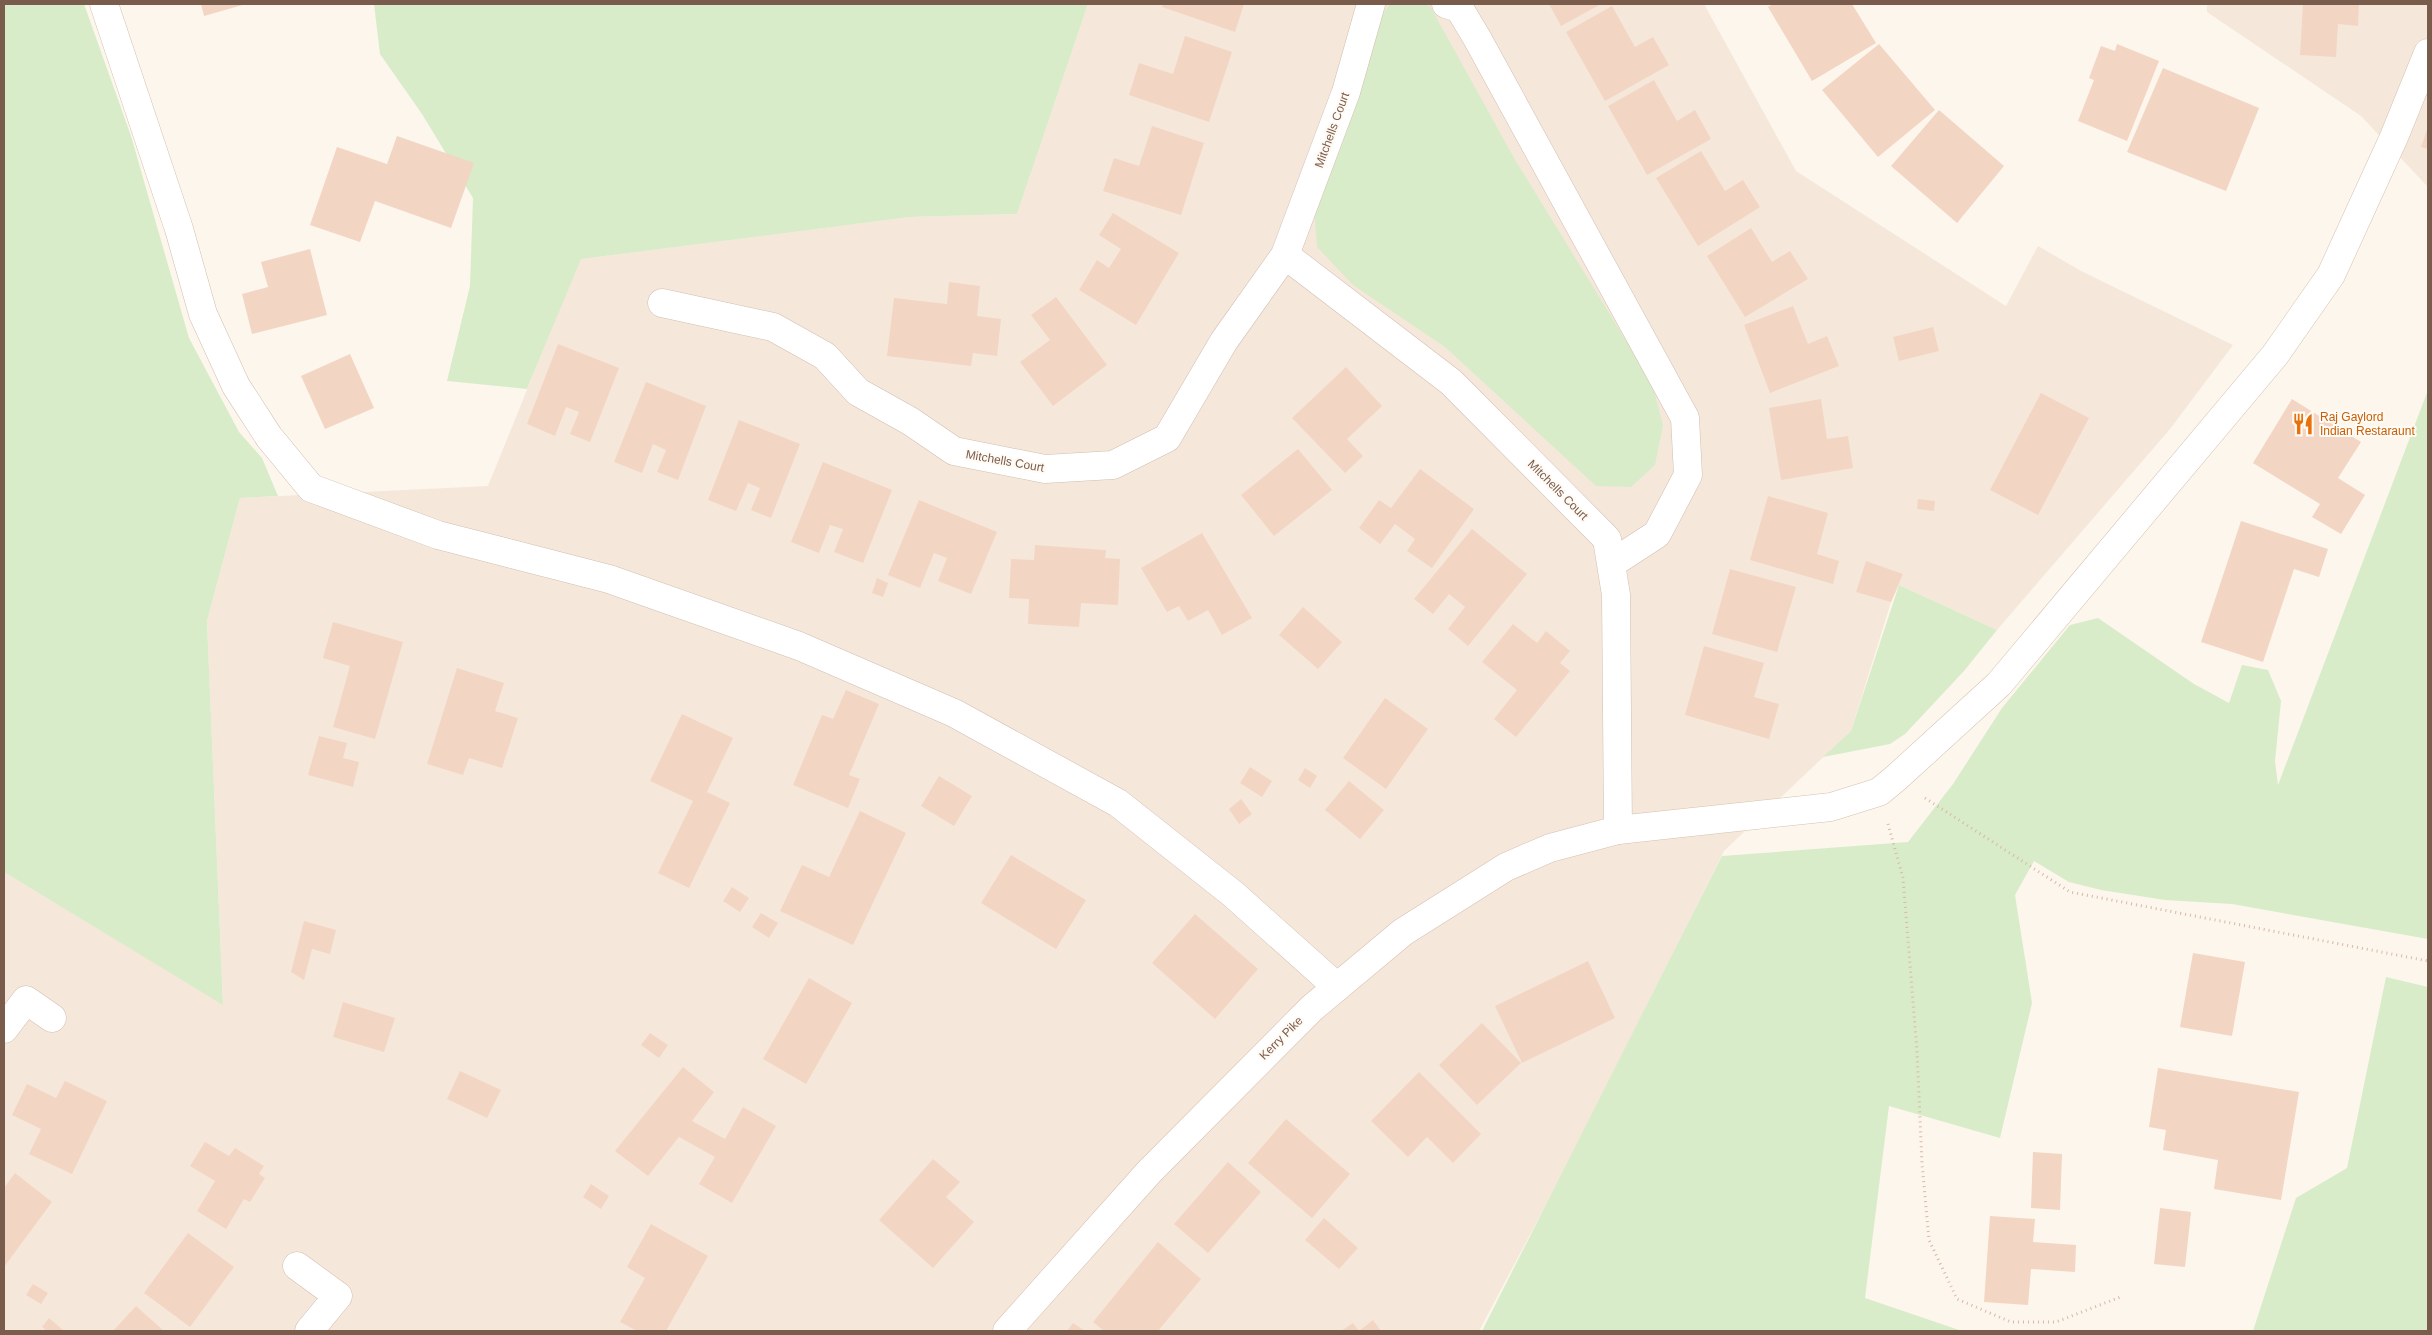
<svg xmlns="http://www.w3.org/2000/svg" width="2432" height="1335" font-family="Helvetica,sans-serif">
	<rect width="100%" height="100%" fill="#fdf6ec"/>
	<path fill="#f5e8da" d="M1088 4H1704L1796 171 2006 306 2038 246 2081 271 2233 345 2170 429 1997 630 1899 585 1891 602 1851 731 1724 851 1596 1110 1479 1331H4V872L223 1004 207 621 240 498 488 486 580 259 910 217 1017 214Z
		M2207 4H2428V187L2361 116 2207 12Z"/>
	<path fill="#d8ecc9" d="M4 4H84L131 136 189 338 239 432 262 458 278 496 240 498 207 621 223 1005 4 872Z
		M374 4H1088L1017 214 910 217 581 259 527 389 447 381 470 286 473 198 422 114 380 54Z
		M1394 4H1421L1430 6 1514 158 1652 383 1663 425 1655 465 1631 487 1596 486 1445 347 1353 285 1317 247 1314 206 1377 22 1389 5Z
		M2428 390V939L2232 904 2165 900 2101 890 2069 882 2034 861 2015 895 2032 1003 2000 1138 1889 1106 1865 1298 1962 1331H1482L1722 856 1908 842 1953 784 2002 708 2070 625 2098 618 2194 684 2229 703 2242 665 2268 670 2281 701 2275 761 2278 785Z
		M1899 585 1997 630 1964 671 1905 734 1890 744 1823 757 1851 731Z
		M2386 977 2428 987V1331H2253L2296 1198 2347 1168Z"/>
	<path fill="#f3d5c3" d="M201 4H246L204 16Z
		M1163 4H1244L1235 32 1162 7Z
		M1549 4H1601L1561 26Z
		M1773 4H1852L1876 43 1812 81 1768 7Z
		M2303 4H2359L2358 26 2338 24 2336 57 2300 55Z
		M1612 6 1635 47 1653 37 1669 65 1605 101 1566 32Z
		M1185 36 1232 52 1209 122 1129 95 1139 63 1173 74Z
		M1879 44 1935 110 1878 157 1822 90Z
		M2117 44 2159 61 2127 141 2078 121 2094 80 2089 78 2101 46 2115 51Z
		M2163 68 2259 108 2226 191 2127 152Z
		M1654 80 1677 121 1695 110 1711 139 1647 175 1608 106Z
		M1939 110 2004 166 1957 223 1891 166Z
		M1152 126 1204 143 1181 215 1103 191 1114 158 1139 166Z
		M2428 127V149L2421 147Z
		M397 136 474 163 451 228 375 201 360 242 310 225 337 147 387 164Z
		M1701 151 1725 191 1743 180 1760 207 1698 246 1656 178Z
		M1113 213 1179 253 1136 325 1079 290 1097 260 1109 268 1121 249 1099 235Z
		M1751 228 1772 262 1790 251 1808 279 1745 317 1707 256Z
		M310 249 327 315 252 334 242 294 268 287 261 262Z
		M949 282 980 286 977 316 1001 319 997 356 973 353 971 366 887 356 894 298 947 304Z
		M1056 297 1107 365 1053 406 1020 362 1050 340 1031 315Z
		M1793 306 1808 344 1827 336 1839 366 1770 393 1744 325Z
		M1933 327 1939 351 1899 361 1893 337Z
		M558 344 619 368 590 442 570 434 579 412 566 407 555 436 527 424Z
		M350 354 374 408 325 429 301 376Z
		M1346 367 1382 406 1347 439 1363 456 1345 473 1292 418Z
		M646 382 706 406 678 480 657 472 666 450 653 444 642 473 614 462Z
		M2041 393 2089 418 2038 515 1990 490Z
		M1821 399 1827 439 1848 436 1853 468 1781 480 1769 408Z
		M2292 399 2361 442 2338 478 2365 495 2341 534 2312 517 2320 504 2253 463Z
		M739 420 800 444 771 518 751 510 760 488 748 483 736 511 708 500Z
		M1298 449 1332 490 1274 536 1241 495Z
		M823 462 892 490 863 563 834 552 843 529 830 525 819 553 791 542Z
		M1420 469 1474 509 1432 568 1407 551 1415 539 1395 524 1380 544 1359 528 1379 500 1391 508Z
		M1768 496 1828 513 1817 554 1839 561 1833 584 1750 560Z
		M1918 499 1935 501 1934 511 1917 509Z
		M919 500 997 532 971 594 938 581 947 558 934 553 920 588 888 575Z
		M2241 521 2328 549 2319 577 2294 569 2263 662 2201 642Z
		M1472 529 1527 574 1468 646 1448 629 1465 607 1449 594 1433 614 1414 599Z
		M1202 533 1252 618 1222 635 1208 610 1188 621 1179 606 1167 612 1141 568Z
		M1035 545 1106 550 1105 558 1120 559 1118 605 1081 603 1079 627 1028 624 1029 599 1009 598 1011 559 1034 560Z
		M1866 561 1903 574 1891 602 1856 592Z
		M1730 569 1796 587 1777 652 1712 634Z
		M877 578 888 583 883 597 872 593Z
		M1303 607 1342 642 1318 669 1279 635Z
		M333 622 403 642 375 739 333 727 350 666 323 658Z
		M1513 624 1537 643 1546 631 1570 651 1560 663 1570 671 1516 737 1494 719 1517 690 1482 662Z
		M1704 646 1764 663 1754 697 1779 704 1769 739 1685 715Z
		M457 668 504 683 495 711 518 718 502 768 469 758 463 775 427 764Z
		M846 690 879 704 849 775 860 779 848 808 793 785 822 715 833 719Z
		M1385 698 1428 729 1386 789 1343 758Z
		M682 714 733 738 707 792 730 803 689 888 658 873 693 801 650 781Z
		M319 736 347 743 343 758 359 762 353 787 308 775Z
		M1250 767 1272 781 1262 797 1240 783Z
		M1305 768 1317 776 1310 788 1298 780Z
		M939 776 972 796 954 826 921 806Z
		M1349 781 1384 810 1360 839 1325 810Z
		M1241 799 1252 814 1239 824 1229 809Z
		M860 811 906 833 853 945 780 911 802 865 829 877Z
		M1011 855 1086 900 1056 949 981 903Z
		M732 887 749 898 740 912 723 901Z
		M761 913 778 923 769 938 752 927Z
		M1195 914 1258 969 1215 1019 1152 963Z
		M304 921 336 930 330 954 312 949 304 980 291 972Z
		M2193 953 2245 962 2232 1036 2180 1027Z
		M1588 961 1615 1018 1522 1063 1495 1006Z
		M809 978 852 1003 806 1084 763 1059Z
		M343 1002 395 1018 384 1052 333 1037Z
		M1482 1023 1521 1063 1477 1105 1439 1065Z
		M650 1033 668 1045 659 1058 641 1045Z
		M683 1067 714 1092 692 1121 725 1139 743 1107 776 1126 732 1203 699 1184 715 1157 679 1137 648 1176 615 1151Z
		M2158 1068 2299 1092 2281 1200 2214 1189 2218 1160 2163 1150 2166 1130 2149 1127Z
		M460 1071 501 1090 487 1118 447 1099Z
		M1419 1072 1481 1134 1453 1163 1427 1137 1408 1157 1371 1121Z
		M65 1081 107 1101 72 1174 29 1154 41 1129 12 1115 27 1084 56 1098Z
		M1286 1119 1350 1174 1312 1218 1248 1163Z
		M205 1142 229 1156 235 1148 264 1166 259 1174 265 1178 250 1202 244 1199 226 1229 197 1211 215 1181 190 1166Z
		M2033 1152 2062 1154 2060 1210 2031 1208Z
		M933 1159 960 1182 946 1197 974 1222 933 1268 879 1220Z
		M1228 1162 1261 1192 1208 1253 1174 1224Z
		M15 1173 52 1202 4 1267V1188Z
		M591 1184 609 1196 601 1209 583 1197Z
		M2160 1208 2191 1212 2185 1267 2154 1264Z
		M1990 1216 2035 1219 2033 1242 2076 1245 2075 1272 2031 1269 2028 1305 1984 1302Z
		M1324 1218 1358 1248 1339 1269 1305 1240Z
		M651 1224 708 1256 666 1331H637L620 1322 645 1278 627 1267Z
		M188 1233 234 1267 190 1327 144 1293Z
		M1158 1242 1201 1279 1158 1331H1104L1093 1322Z
		M33 1284 48 1293 41 1304 26 1295Z
		M136 1306 164 1331H113Z
		M49 1318 63 1330 62 1331H47L42 1327Z
		M1373 1320 1381 1331H1359Z
		M1073 1323 1085 1331H1067Z
		M1353 1323 1359 1331H1341Z"/>
	<g fill="none" stroke-linecap="round" stroke-linejoin="round">
		<g stroke="#d1beb0" stroke-width="29">
			<path id="street" d="M104 4 179 229 203 314 236 386 269 437 311 488 438 535 609 579 799 646 954 713 1118 803 1233 894 1337 987
				M1446 4 1459 8 1477 38 1685 418 1688 475 1657 534 1611 564
				M1285 255 1346 92 1371 4
				M662 303 773 327 825 356 858 392 910 421 954 451 1045 469 1113 465 1167 438 1224 341 1285 255 1451 382 1607 539 1616 595 1618 830
				M4 1029 26 1000 52 1018
				M297 1266 338 1296 309 1331"/>
		</g>
		<g stroke="#d6c0b0" stroke-width="29">
			<path id="secondary" d="M1007 1331 1149 1172 1312 1008 1403 932 1506 867 1550 848 1618 830 1831 807 1879 792 1896 778 1999 684 2275 355 2331 275 2394 137 2428 53"/>
		</g>
		<path stroke="#d9b8a5" stroke-width="3" stroke-dasharray="1 4" stroke-linecap="butt" d="M1925 798 2070 892 2428 961
			M1888 824 1903 878 1917 1051 1922 1163 1929 1240 1957 1299 2011 1322H2056L2123 1296"/>
		<use href="#street" stroke="#fff" stroke-width="28"/>
		<use href="#secondary" stroke="#fff" stroke-width="28"/>
	</g>
	<defs>
		<g id="restaurant-bare" transform="scale(1.725)"><path d="M-5-6h1v4h1v-4h1v4h1v-4h1v5L-1.5 .5V6h-2V.5L-5-1ZM5-6V6H3V1.5H1.5Q1.5-4 5-6Z" fill="#e8710a" stroke="#fffaf3" stroke-width="2.5" paint-order="stroke"/></g>
	</defs>
	<g fill-rule="evenodd">
		<use href="#restaurant-bare" x="2303" y="424"/>
	</g>
	<g text-anchor="middle" stroke-width="4" stroke-linejoin="round" paint-order="stroke">
		<g font-size="12" fill="#7a5c4d" stroke="#fffaf3">
			<text transform="translate(1332 130) rotate(-70)" y="4">Mitchells Court</text>
			<text transform="translate(1005 461) rotate(10)" y="4">Mitchells Court</text>
			<text transform="translate(1558 490) rotate(45)" y="4">Mitchells Court</text>
			<text transform="translate(1281 1038) rotate(-45)" y="4">Kerry Pike</text>
		</g>
		<g font-size="12" fill="#c56008" stroke="#fffaf3" text-anchor="start">
			<text x="2320" y="421">Raj Gaylord<tspan x="2320" dy="14">Indian Restaraunt</tspan></text>
		</g>
	</g>
	<rect width="2432" height="1335" fill="none" stroke="#7a5c4d" stroke-width="10"/>
</svg>
